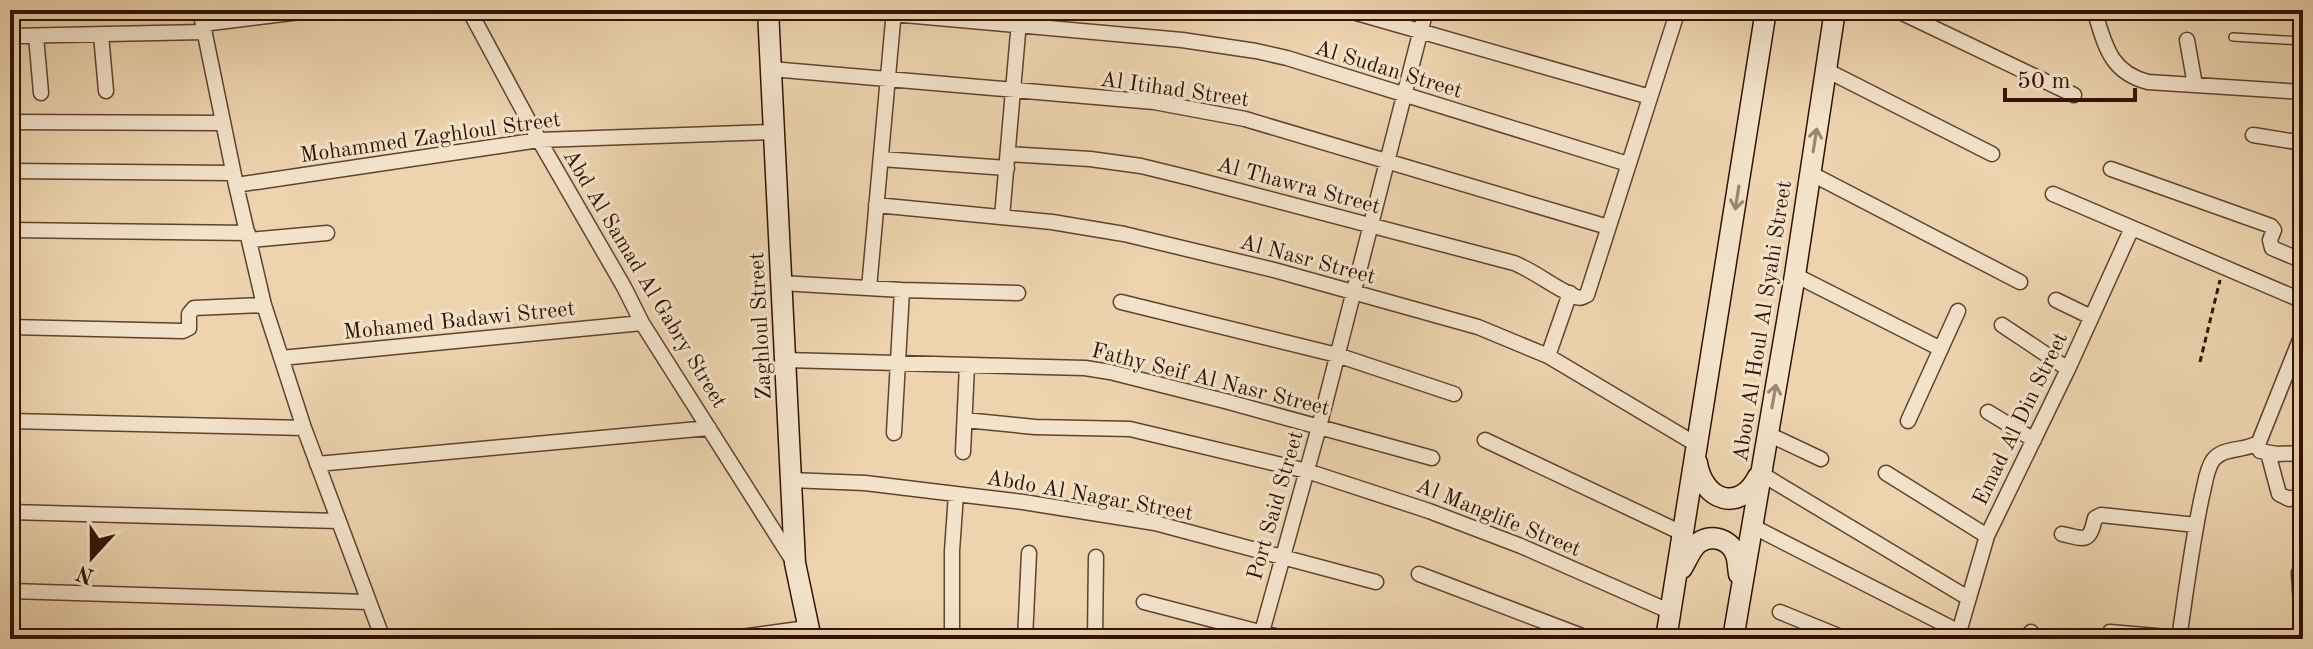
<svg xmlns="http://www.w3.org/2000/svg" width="2313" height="649" font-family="'Old Standard TT',serif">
	<rect width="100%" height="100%" fill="#edd4af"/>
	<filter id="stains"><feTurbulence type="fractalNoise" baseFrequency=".0025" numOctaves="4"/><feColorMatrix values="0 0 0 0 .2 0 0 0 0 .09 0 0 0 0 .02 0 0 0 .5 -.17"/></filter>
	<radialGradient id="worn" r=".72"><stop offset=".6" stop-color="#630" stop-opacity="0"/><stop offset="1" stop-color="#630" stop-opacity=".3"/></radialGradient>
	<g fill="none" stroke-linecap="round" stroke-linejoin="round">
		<g stroke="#61422d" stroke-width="10">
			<path id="lane" d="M2233 37 2303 41"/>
		</g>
		<g stroke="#61422d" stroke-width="17">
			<path id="street" d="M200 10 236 185 264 305 304 428 383 639
				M469 10 539 140 624 287 642 323 793 561
				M1346 10 1650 97
				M1896 10 2074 95
				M2094 10C2105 44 2109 72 2148 82L2303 92
				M893 14 1182 40 1256 51 1287 58 1628 164
				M203 24 316 10
				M101 35 106 91
				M10 36 204 32
				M36 36 41 93
				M2187 40 2195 85
				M771 69 1154 102 1245 119 1608 227
				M1826 70 1992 154
				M10 122 223 123
				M2253 135 2303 143
				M1008 154 1090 159 1141 166 1190 178 1514 263C1536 272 1553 287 1574 296 1581 299 1580 298 1587 295L1678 10
				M881 159 1007 168
				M2111 169 2271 226 2274 230 2270 240 2272 248 2303 261
				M10 171 233 173
				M1810 173 2020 282
				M236 185 539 140 774 132
				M2053 194 2303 301
				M876 205 1052 222 1124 234 1274 270 1478 327 1548 356 1699 446
				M1002 217 1020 10
				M10 230 248 233
				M250 240 327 233
				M1795 275 1941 349
				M781 283 902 290 1018 293
				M869 288 894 10
				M2056 300 2091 317
				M1121 302 1337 355 1454 394
				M2002 325 2068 369
				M10 327 183 331 189 328V314L194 308 264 305
				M1548 356 1570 293
				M281 358 642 323
				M785 360 1085 368 1110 372 1225 401 1432 458
				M1988 412 2034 440
				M965 420 1035 427 1130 429 1307 471 1429 511 1521 546 1671 612
				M10 421 304 428
				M1908 421 1958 311
				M894 433 902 290
				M1768 434 1821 459
				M1485 440 1684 534
				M2260 451 2277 454 2303 453
				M963 452 967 365
				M2268 453 2279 494 2289 499 2303 495
				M317 464 709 428
				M1760 473 1968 598
				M1886 473 1987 536
				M790 480 865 483 956 494 1023 502 1155 523 1376 582
				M10 512 338 521
				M1752 526 1973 639
				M2062 534C2085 539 2089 544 2095 518L2101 515 2196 525
				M2299 573 2303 639
				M1419 574 1590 639
				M10 591 368 602
				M1144 602 1286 639
				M1780 612 1846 639
				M1959 632 1987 536 2068 369 2132 228
				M727 639 807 628
				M952 639V551L956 494
				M1025 639 1029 553
				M1095 639 1096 557
				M1260 639 1319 427 1426 10
				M2029 639 2031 632
				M2107 639 2110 632 2190 639
				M2179 639C2186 591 2192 543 2202 496 2205 485 2206 470 2213 460 2224 446 2246 452 2259 442L2303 332"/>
		</g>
		<g stroke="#321202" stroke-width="23">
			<path id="secondary" d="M768 10 795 563 811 639
				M1697 463C1703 501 1740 513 1758 477
				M1682 568C1686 561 1690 552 1695 546 1708 532 1730 538 1736 555 1738 561 1738 568 1739 574
				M1666 639 1766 10
				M1733 639 1795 275 1835 10"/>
		</g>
		<path stroke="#321202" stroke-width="3" stroke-dasharray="6 4" stroke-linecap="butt" d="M2200 362 2220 280"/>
		<use href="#lane" stroke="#f3e3cb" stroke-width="7"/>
		<use href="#street" stroke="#f3e3cb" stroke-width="14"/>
		<use href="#secondary" stroke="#f3e3cb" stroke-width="20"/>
	</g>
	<defs><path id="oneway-shaft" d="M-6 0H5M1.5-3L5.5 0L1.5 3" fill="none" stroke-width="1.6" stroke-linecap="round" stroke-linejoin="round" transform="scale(2)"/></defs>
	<g stroke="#9c8571">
		<use href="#oneway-shaft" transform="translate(1815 140) rotate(-81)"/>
		<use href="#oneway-shaft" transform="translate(1737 198) rotate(99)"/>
		<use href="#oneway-shaft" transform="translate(1774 396) rotate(-80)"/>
	</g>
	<g text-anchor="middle" stroke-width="6" stroke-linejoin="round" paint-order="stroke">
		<g font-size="22" fill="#321202" stroke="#f3e3cb">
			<text transform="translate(1389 68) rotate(17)" y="8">Al Sudan Street</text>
			<text transform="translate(1175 88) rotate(8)" y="8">Al Itihad Street</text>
			<text transform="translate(430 136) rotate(-8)" y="8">Mohammed Zaghloul Street</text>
			<text transform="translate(1299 184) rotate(15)" y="8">Al Thawra Street</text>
			<text transform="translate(1308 258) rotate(15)" y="8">Al Nasr Street</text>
			<text transform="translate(646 278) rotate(59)" y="8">Abd Al Samad Al Gabry Street</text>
			<text transform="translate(459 319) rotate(-6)" y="8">Mohamed Badawi Street</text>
			<text transform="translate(1761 321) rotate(-81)" y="8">Abou Al Houl Al Syahi Street</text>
			<text transform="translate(759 326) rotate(-93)" y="8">Zaghloul Street</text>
			<text transform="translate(1211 378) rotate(14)" y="8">Fathy Seif Al Nasr Street</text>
			<text transform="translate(2019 418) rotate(-64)" y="8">Emad Al Din Street</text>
			<text transform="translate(1090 494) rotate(10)" y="8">Abdo Al Nagar Street</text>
			<text transform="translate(1274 505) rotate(-74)" y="8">Port Said Street</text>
			<text transform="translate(1499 516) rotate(22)" y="8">Al Manglife Street</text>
		</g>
	</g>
	<rect width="2313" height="649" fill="none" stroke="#edd4af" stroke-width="40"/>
	<rect x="12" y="12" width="2289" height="625" fill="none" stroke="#321202" stroke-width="4"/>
	<rect x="20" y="20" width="2273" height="609" fill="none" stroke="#321202" stroke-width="2"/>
	<g transform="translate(92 557) rotate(201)" stroke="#f3e3cb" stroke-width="6" paint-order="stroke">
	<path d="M0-6L14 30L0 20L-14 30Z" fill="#321202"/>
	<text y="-12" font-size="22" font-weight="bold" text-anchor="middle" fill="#321202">N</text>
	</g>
	<path d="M2005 88v12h130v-12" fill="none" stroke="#321202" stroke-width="4"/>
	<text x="2017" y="88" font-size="24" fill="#321202" stroke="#f3e3cb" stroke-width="6" paint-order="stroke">50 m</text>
	<rect width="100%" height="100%" filter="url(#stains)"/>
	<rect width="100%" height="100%" fill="url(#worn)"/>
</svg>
